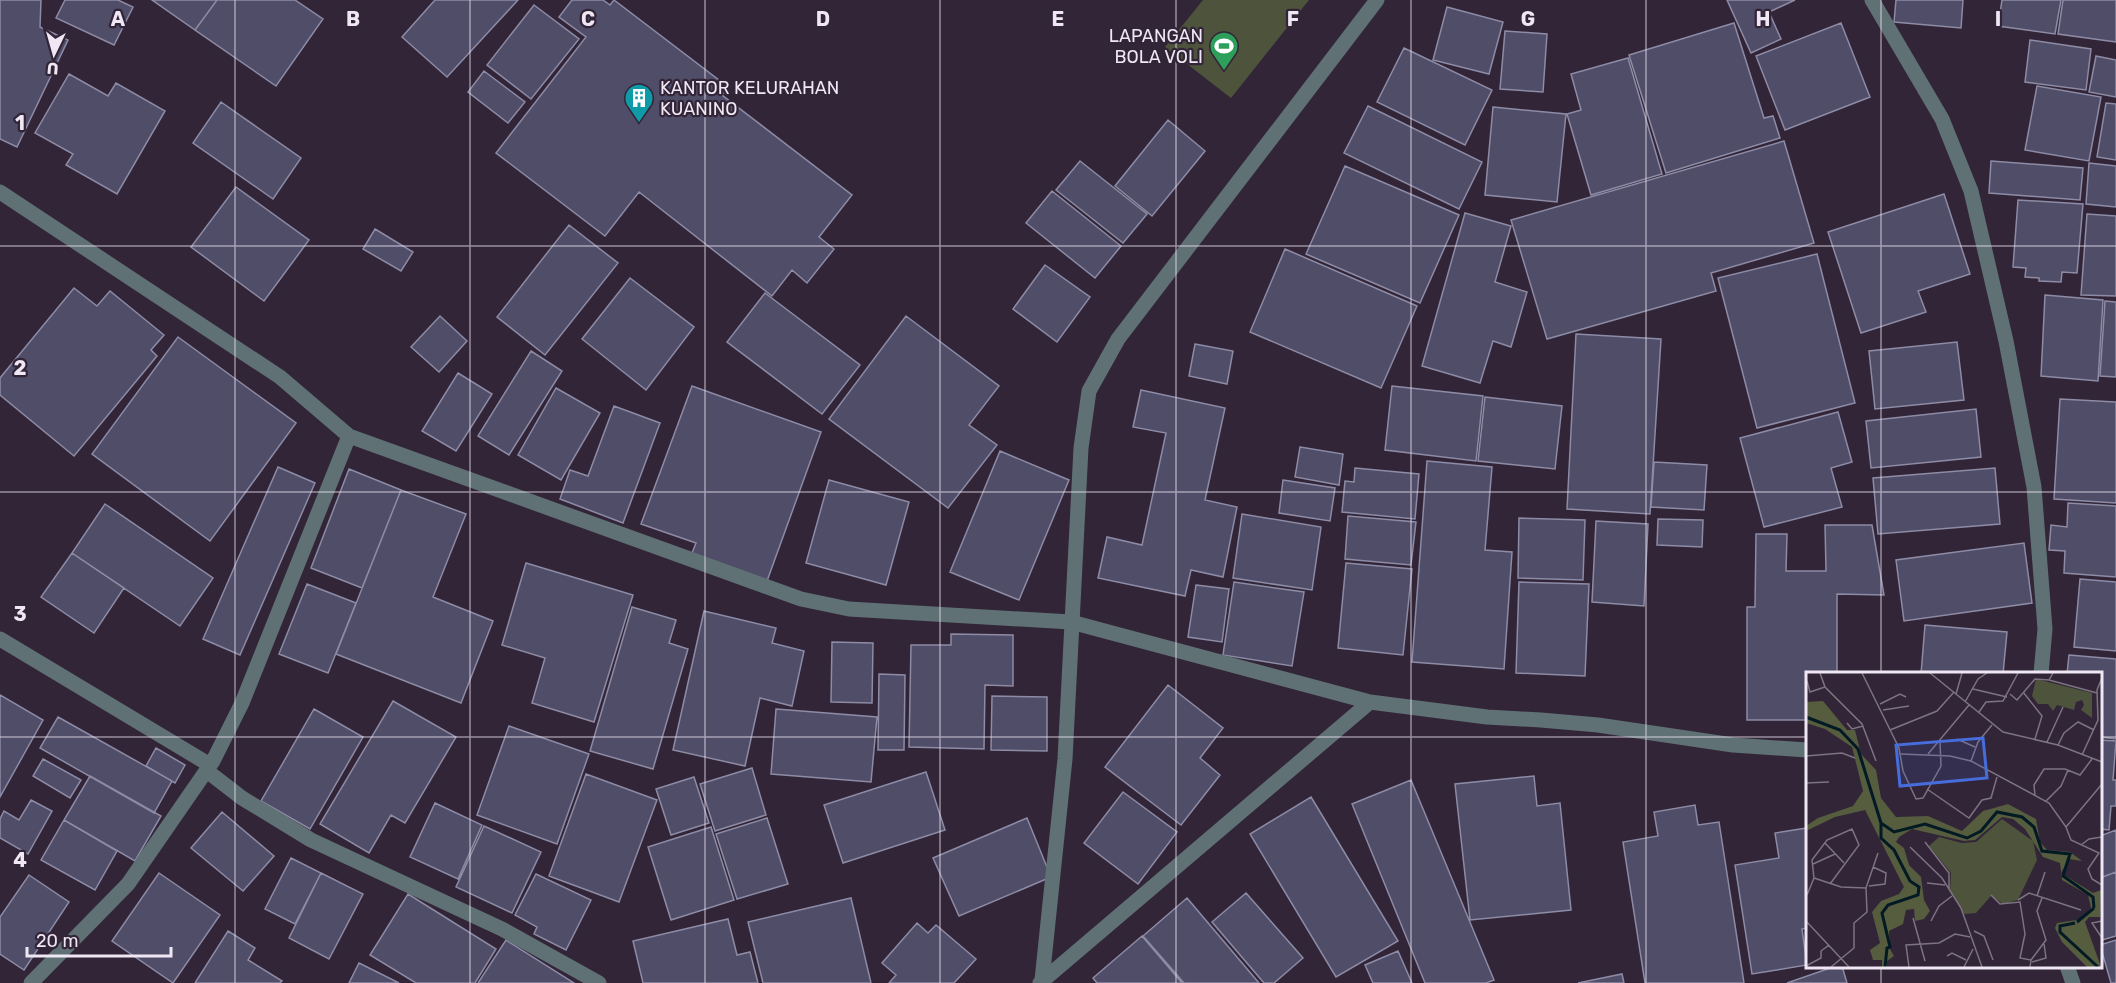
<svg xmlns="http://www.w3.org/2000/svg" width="2116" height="983" font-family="Rubik,sans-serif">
	<rect width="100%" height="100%" fill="#312537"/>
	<path fill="#4e533c" d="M1203 0H1309L1231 98 1165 47Z"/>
	<path fill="#504d69" stroke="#8d8ba5" stroke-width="1.5" d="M0 0H41L40 27 68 40 17 147 0 139Z
		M65 0H118L133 7 114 45 56 18Z
		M152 0H217L195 30Z
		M217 0H295L323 19 276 86 195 30Z
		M435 0H518L447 77 402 37Z
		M572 0H603L610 5 614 0 728 87 722 95 852 195 819 237 834 249 807 283 792 270 772 296 639 192 605 236 496 153 586 37 559 17Z
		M1727 0H1795L1769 12 1781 39 1751 53Z
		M1896 0H1963L1961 28 1894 22Z
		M2002 0H2061L2055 34 1998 26Z
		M2063 0H2116V42L2058 34Z
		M534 5 579 39 531 99 487 65Z
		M1447 7 1503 22 1489 74 1433 60Z
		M1734 23 1764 118 1773 116 1780 138 1666 173 1629 55Z
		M1841 23 1870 97 1785 130 1756 56Z
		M1505 31 1547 34 1543 92 1500 89Z
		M2030 40 2091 49 2086 90 2025 82Z
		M1404 48 1492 90 1465 145 1377 102Z
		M2096 56 2116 60V97L2089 92Z
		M1628 58 1662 174 1591 195 1567 114 1581 110 1571 74Z
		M484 71 525 102 508 123 468 92Z
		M69 74 108 96 116 83 165 111 117 194 66 165 73 154 35 133Z
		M2037 86 2101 97 2089 161 2025 150Z
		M221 102 301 158 273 199 193 143Z
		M2106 103 2116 104V160L2097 157Z
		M1368 106 1482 162 1459 209 1344 153Z
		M1493 107 1566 114 1557 202 1485 195Z
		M1168 120 1205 151 1152 216 1115 186Z
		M1784 141 1814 243 1711 273 1716 291 1547 339 1511 220Z
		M1080 161 1147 214 1123 243 1056 190Z
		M1991 161 2083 168 2080 200 1989 193Z
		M2089 163 2116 166V207L2086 204Z
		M1345 166 1459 215 1420 303 1306 254Z
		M236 187 309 240 264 301 191 247Z
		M1052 191 1121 246 1095 278 1026 223Z
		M1944 194 1970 274 1918 291 1926 312 1861 333 1828 232Z
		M2018 200 2083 204 2077 273 2062 272 2061 282 2039 281V278L2025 277 2026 268 2013 267Z
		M1465 213 1511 226 1495 282 1527 292 1511 347 1493 341 1480 383 1422 366Z
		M2087 214 2116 216V296L2081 295Z
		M569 225 618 263 545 355 497 317Z
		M375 229 413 252 401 271 363 249Z
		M1285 249 1417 306 1381 388 1250 332Z
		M1817 254 1855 403 1757 428 1718 278Z
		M1045 265 1090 297 1057 342 1013 309Z
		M630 278 694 327 646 390 582 339Z
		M74 288 97 306 110 291 164 335 151 350 157 356 74 456 0 395V378Z
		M765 293 860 365 822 414 727 342Z
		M2045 295 2103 300 2098 381 2041 376Z
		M2105 301 2116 302V377L2100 376Z
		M440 316 467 341 439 372 411 347Z
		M906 316 999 386 969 425 997 445 948 508 829 419Z
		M1576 334 1661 339 1650 514 1567 509Z
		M178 337 296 423 210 541 92 454Z
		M1957 342 1964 400 1875 409 1869 351Z
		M1195 344 1233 351 1227 384 1189 376Z
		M531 351 562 371 509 455 478 436Z
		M458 373 492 394 456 451 422 431Z
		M692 386 821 432 767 581 692 553 696 543 641 524Z
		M1392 386 1483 396 1476 461 1385 450Z
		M556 388 600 413 561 480 518 455Z
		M1141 390 1225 408 1205 500 1237 507 1223 577 1191 570 1185 596 1098 578 1107 537 1142 545 1166 433 1133 427Z
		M1485 397 1562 406 1555 469 1478 461Z
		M2060 399 2116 402V503L2054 499Z
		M614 406 660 423 623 523 560 499 570 470 588 476Z
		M1976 409 1981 457 1871 468 1866 421Z
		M1838 412 1852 462 1831 468 1842 507 1764 527 1740 438Z
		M1300 447 1343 454 1339 485 1295 477Z
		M1000 451 1069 480 1019 600 950 572Z
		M1427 461 1492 467 1485 550 1512 552 1504 669 1412 662Z
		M1654 462 1707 465 1704 510 1651 507Z
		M278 467 315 483 240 655 203 639Z
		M1355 468 1419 474 1415 519 1342 512 1345 481 1354 482Z
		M1995 468 2000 524 1878 534 1873 478Z
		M349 469 401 490 362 588 311 568Z
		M829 480 909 502 886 585 806 563Z
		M1283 480 1335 488 1330 521 1279 513Z
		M401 490 466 514 433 597 493 621 461 703 336 654Z
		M2068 503 2116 506V577L2064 573 2065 551 2049 550 2051 525 2067 527Z
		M105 504 213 578 180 626 72 553Z
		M1242 514 1321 527 1312 590 1233 578Z
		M1348 516 1416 522 1411 565 1345 559Z
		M1519 518 1585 520 1583 580 1518 578Z
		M1658 519 1703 520 1702 547 1657 545Z
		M1596 521 1648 524 1644 606 1592 602Z
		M1825 525H1872L1884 595 1837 594V674H1807V720H1747V607H1755L1756 534H1787L1786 571H1826Z
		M2024 543 2032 603 1904 621 1896 560Z
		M72 553 124 588 94 633 41 597Z
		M526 563 633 595 594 722 532 703 545 658 502 645Z
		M1346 563 1412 569 1403 655 1338 648Z
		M2080 579 2116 582V651L2074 647Z
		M1234 582 1304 592 1292 666 1223 655Z
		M1519 582 1589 584 1585 676 1516 673Z
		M307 584 356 603 328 673 279 654Z
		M1196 585 1229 589 1222 642 1188 637Z
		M632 607 676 620 669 643 688 649 653 769 590 751Z
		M704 611 776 628 772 643 804 651 792 706 760 698 745 766 673 750Z
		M1925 625 2007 632 2003 674H1921Z
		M951 634 1013 635V686L985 685 984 749 909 747 911 645H951Z
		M832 642 873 643 872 703 831 702Z
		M2069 655 2116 659V739L2100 737V674H2067Z
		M879 674 905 675 904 750H878Z
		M1168 685 1223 728 1200 758 1220 775 1181 825 1105 767Z
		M0 695 43 720 0 797Z
		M992 696 1047 697V751L991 750Z
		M393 701 456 737 405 823 391 815 369 853 320 824Z
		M314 709 363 737 310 829 261 801Z
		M776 709 877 717 871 782 771 774Z
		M58 717 172 781 154 813 40 748Z
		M509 726 589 754 557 844 477 815Z
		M2100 740 2116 741 2113 780H2116V806H2111L2109 830 2100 829Z
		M156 748 185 765 175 783 146 766Z
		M43 759 81 780 70 798 33 776Z
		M752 768 766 815 715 831 700 784Z
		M926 772 945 830 843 863 824 805Z
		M586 774 657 800 619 902 549 876Z
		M90 776 161 816 135 861 64 820Z
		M1534 776 1537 806 1560 803 1571 910 1470 920 1455 784Z
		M694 777 709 823 671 835 656 789Z
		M1411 780 1494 980 1486 983H1425L1352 804Z
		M1123 792 1177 832 1138 884 1084 843Z
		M1311 797 1398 941 1336 977 1250 834Z
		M31 800 52 811 28 854 0 838V819L4 811 19 820Z
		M435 803 482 825 458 879 410 857Z
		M1695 805 1698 825 1719 822 1744 983H1645L1623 842 1658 836 1654 812Z
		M222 812 274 856 243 891 191 848Z
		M767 818 788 884 737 899 716 834Z
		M1027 818 1051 877 959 916 933 858Z
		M64 820 117 851 95 890 41 860Z
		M484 826 541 852 512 913 456 887Z
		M711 827 734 900 671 920 648 847Z
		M1807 828V928L1802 929 1807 965 1752 974 1735 865 1779 858 1775 833Z
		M2116 830V872L2100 878V836Z
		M291 858 321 873 295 924 265 909Z
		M2116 872V936L2102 940 2100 933V878Z
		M159 873 220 915 173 983 112 941Z
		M321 873 363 894 329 959 289 938Z
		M536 874 591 900 566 950 534 934 537 927 515 915Z
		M29 875 69 902 24 970 0 954V917Z
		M1246 893 1303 958 1274 983H1264L1212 922Z
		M408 894 496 949 475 983H416L370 955Z
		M851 898 871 983H763L748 922Z
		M1187 898 1259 983H1184L1143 936Z
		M728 919 737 955 750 952 758 983H643L633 941Z
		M917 923 928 933 936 925 976 959 954 983H889L896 975 882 963Z
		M228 931 255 948 248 960 282 981 280 983H195Z
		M1142 936 1182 983H1097L1093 978Z
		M506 940 574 983H478Z
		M2116 940V983H2111L2100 945Z
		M1398 951 1412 983H1373L1365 965Z
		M359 963 399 983H349Z
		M1836 966H1842L1847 983H1787Z
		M1622 974 1624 983H1578Z"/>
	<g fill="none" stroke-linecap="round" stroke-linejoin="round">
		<path stroke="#607175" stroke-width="15" d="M1872 0 1942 119 1971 191 2006 341 2034 487 2045 629 2041 674
			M0 192 280 377 349 436 801 599 849 609 1071 622 1370 702 1487 717 1541 720 1598 725 1733 745 1807 750
			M0 639 210 765
			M207 771 242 798 311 840 502 929 599 983
			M2067 966 2073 983
			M1042 980 1065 759 1081 448 1089 391 1118 339 1377 0
			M31 983 128 884 213 761 242 703 349 436
			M1040 983 1370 702"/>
	</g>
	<path fill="none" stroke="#efe7f3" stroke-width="1.5" stroke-opacity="0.55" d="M235 0V983M470 0V983M705 0V983M940 0V983M1176 0V983M1411 0V983M1646 0V983M1881 0V674M0 246H2116M0 492H2116M0 737H1807M2100 737H2116M1881 966V983"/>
	<defs>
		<g id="stadium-pin" transform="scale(1.5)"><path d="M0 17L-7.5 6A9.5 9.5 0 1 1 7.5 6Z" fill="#2e9e5b" stroke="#312537"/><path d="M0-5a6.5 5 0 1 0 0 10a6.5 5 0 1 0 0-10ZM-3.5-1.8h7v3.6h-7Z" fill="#fff"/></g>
		<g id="building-pin" transform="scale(1.5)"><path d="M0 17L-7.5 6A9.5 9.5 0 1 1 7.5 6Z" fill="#0f9aa8" stroke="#312537"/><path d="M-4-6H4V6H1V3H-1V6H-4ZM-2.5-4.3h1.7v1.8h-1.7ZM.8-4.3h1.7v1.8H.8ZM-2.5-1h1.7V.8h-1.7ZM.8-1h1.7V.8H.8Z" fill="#fff"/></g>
	</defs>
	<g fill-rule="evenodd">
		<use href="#stadium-pin" x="1224" y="46"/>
		<use href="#building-pin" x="639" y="98"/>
	</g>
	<g text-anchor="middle" stroke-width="4.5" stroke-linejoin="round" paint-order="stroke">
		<g font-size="18" fill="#efe7f3" stroke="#312537" text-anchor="end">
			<text x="1203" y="42">LAPANGAN<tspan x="1203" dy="21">BOLA VOLI</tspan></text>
			<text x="660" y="94" text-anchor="start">KANTOR KELURAHAN<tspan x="660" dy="21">KUANINO</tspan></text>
		</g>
	</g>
	<g transform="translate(1806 672)">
		<rect width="296" height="296" fill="#312537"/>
		<path d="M230 7 286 21V46L275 38 278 33 276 28 270 30 268 38 251 33 247 39 242 32H232L226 24ZM196 147 227 169 231 188 212 228 197 232 185 224 170 241 158 242 144 219 145 201 123 174 133 165 156 171 170 170Z" fill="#4e533c"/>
		<path d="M17 29 41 58H49L55 82 70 98 75 126 90 145 122 144 156 159 177 139 202 132 230 147 234 170 241 178 264 180 276 189 263 187 255 201 287 221 295 218 294 245H283L279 250 295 295H281L256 270 249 256 251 251 277 247 285 236 282 223 256 208 254 191 237 185 219 157 207 147 196 145 169 168 158 169 106 157 93 165 90 170 98 176 103 193 115 205 118 228 124 239 118 247 109 249 108 237 100 238 97 252 83 259 84 277 88 284 81 289V295H76V288H67L64 278 74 271 66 240 75 229 93 222 98 215 59 138 29 145 0 159V154L12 146 47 134 57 119 46 75 19 57 0 51V30Z" fill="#565c3e"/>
		<path fill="none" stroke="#021a24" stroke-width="3" d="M0 45 34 58 52 77 75 151M75 151 88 160 119 152 161 166 175 159 191 140 216 145 228 155 236 179 264 182 257 204 287 225 288 236M75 151V166L88 178 104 209 113 215 112 223 82 233 76 241 84 275 81 276 79 295M271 250 288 236M269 251 254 254V260L292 295"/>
		<path fill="none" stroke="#7d7382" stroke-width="1.5" d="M14 1 19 15 56 52 70 89M56 1 93 76 97 99 110 127 117 126 135 94 134 70M124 1 197 60 252 73 296 90M243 8 291 21M1 9 4 20 19 15M167 17 201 25M217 20 236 44 229 67M150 22 156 1M204 22 211 28 229 7 243 8 247 1M159 30 172 7 181 1M74 32 94 22 100 25M77 38 103 34M173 40 180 30 197 29 212 1M41 51 46 57 57 54M84 58 131 39 148 20M151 67 169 75M241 70 257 35M252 73 258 61 272 50 288 58M95 82 144 84 165 89 243 131 260 155 296 112M122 82 163 33M276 83 292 48 291 18 296 6M0 84 36 81 49 86M165 89 172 70 186 53M0 111 23 110M121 117 163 146 176 128 185 126 191 105M229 123 228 113 238 97H259L274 103 286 87M240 129 255 114 262 98M260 155 265 168 293 181 282 197 286 207 296 213M119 170 143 201V217M19 171 38 191M275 173 283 167 296 165M104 175 136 206 155 236 176 295M7 192 29 182M8 206 6 188 21 168 46 157 53 173 24 212M121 211 139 213M63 214 79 212 80 201 67 195M1 223 8 206 35 215 60 216 72 181M185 223 194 232 214 230 219 262 214 286 225 288 224 295M231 224 239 200M212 228 223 221 275 238M107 246 119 289M0 249 43 295M125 249 133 234 146 224M296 249 286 251 296 266M168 259 178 264 187 288M141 284 146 281 160 288M225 288 240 268 231 239 236 226M226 290 240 286 238 272M0 294 15 286V279L23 273M25 295 48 276V251L61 240 60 216M103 295 100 273 133 271 149 262 164 265M158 295 167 277"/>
		<path fill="#476ddd" fill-opacity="0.15" stroke="#476ddd" stroke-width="3" d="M177 66 181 106 94 114 90 73Z"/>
		<rect width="296" height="296" fill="none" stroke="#efe7f3" stroke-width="3"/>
	</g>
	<g font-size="20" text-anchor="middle" font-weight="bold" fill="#efe7f3" stroke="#312537" stroke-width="4.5" stroke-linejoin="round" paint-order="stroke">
		<text x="118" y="26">A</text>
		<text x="353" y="26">B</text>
		<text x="588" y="26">C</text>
		<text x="823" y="26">D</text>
		<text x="1058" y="26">E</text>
		<text x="1293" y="26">F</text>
		<text x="1528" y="26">G</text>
		<text x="1763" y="26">H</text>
		<text x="1998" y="26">I</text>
		<text x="20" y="130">1</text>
		<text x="20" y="375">2</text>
		<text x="20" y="621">3</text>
		<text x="20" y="867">4</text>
	</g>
	<g transform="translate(54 54) rotate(185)" stroke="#312537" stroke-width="4.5" paint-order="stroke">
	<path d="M0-4.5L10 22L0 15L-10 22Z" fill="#efe7f3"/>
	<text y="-9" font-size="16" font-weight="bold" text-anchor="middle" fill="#efe7f3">U</text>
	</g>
	<path d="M27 947v9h144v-9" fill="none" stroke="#efe7f3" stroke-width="3"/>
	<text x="36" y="947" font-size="18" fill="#efe7f3" stroke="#312537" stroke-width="4.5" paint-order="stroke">20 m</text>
</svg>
